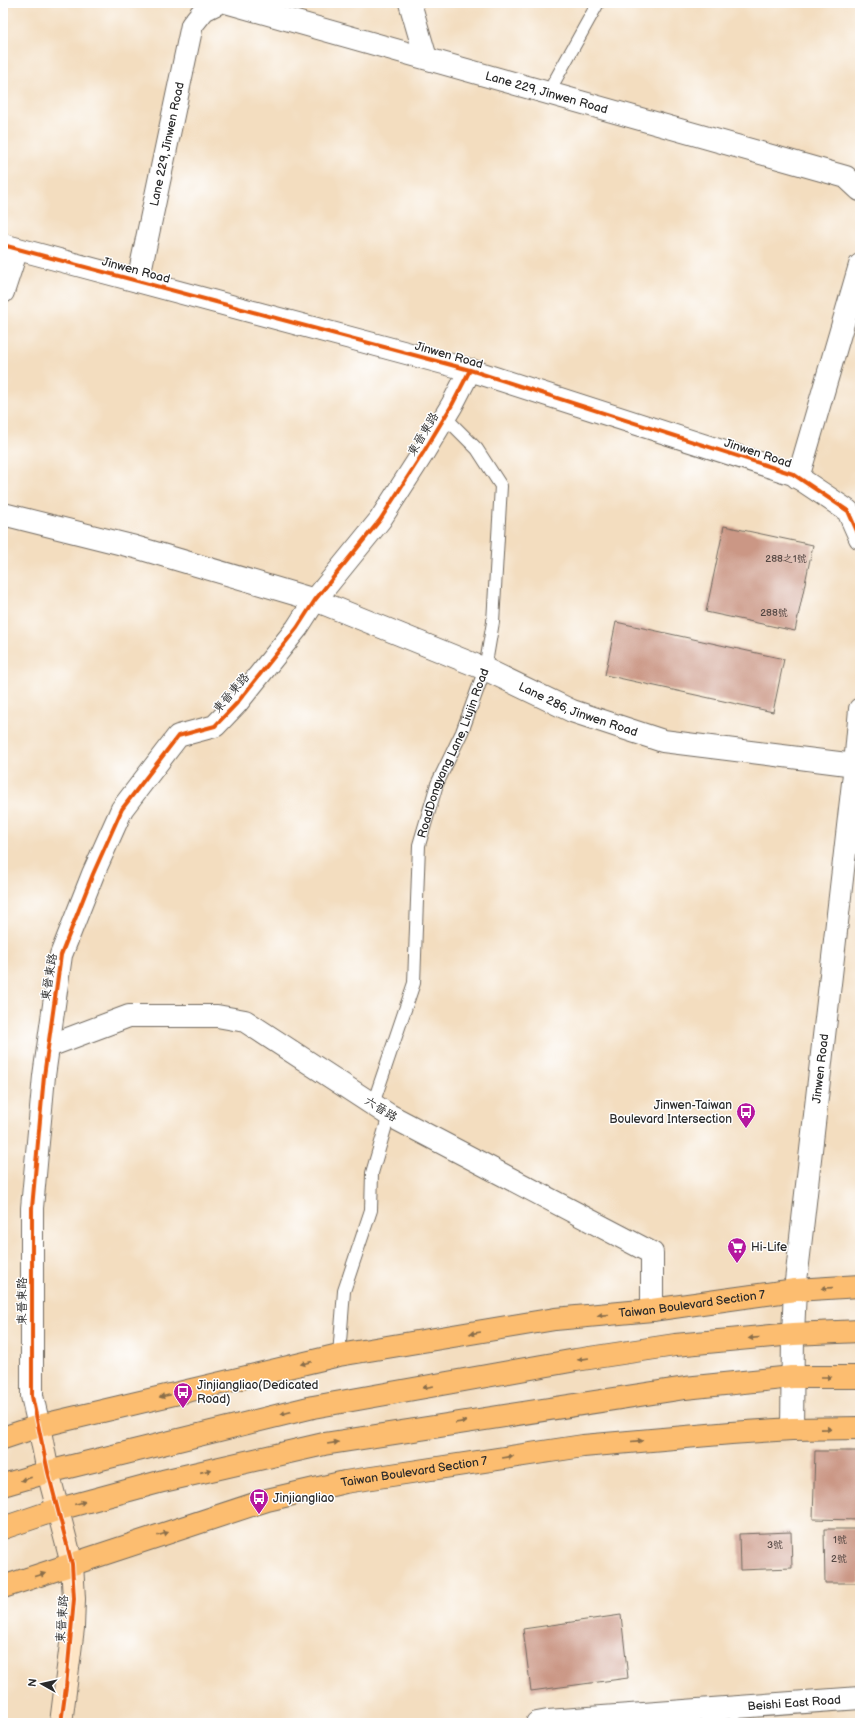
<svg xmlns="http://www.w3.org/2000/svg" width="863" height="1726" font-family="'Balsamiq Sans','LXGW WenKai TC',sans-serif">
	<rect width="100%" height="100%" fill="#fff"/>
	<filter id="ink" filterUnits="userSpaceOnUse"><feTurbulence type="fractalNoise" baseFrequency=".025" numOctaves="2"/><feDisplacementMap in="SourceGraphic" scale="8" xChannelSelector="R" yChannelSelector="G"/><feConvolveMatrix kernelMatrix="1 2 1 2 8 2 1 2 1" color-interpolation-filters="sRGB"/></filter>
	<filter id="wash" filterUnits="userSpaceOnUse"><feTurbulence type="fractalNoise" baseFrequency=".012" numOctaves="4" result="noise"/><feDisplacementMap in="SourceGraphic" scale="16" xChannelSelector="R" yChannelSelector="G"/><feGaussianBlur stdDeviation="0.9" result="paint"/><feColorMatrix in="noise" values="0 0 0 0 0 0 0 0 0 0 0 0 0 0 0 0 0 1.4 0 .05"/><feComposite in="paint" operator="in"/></filter>
	<g filter="url(#wash)">
		<rect width="100%" height="100%" fill="#f3ddbf"/>
		<g id="blocks">
			<path fill="#cb9785" d="M724 526 813 545 795 631 706 612Z
				M616 622 784 659 773 712 605 675Z
				M815 1451H860V1520L813 1519Z
				M824 1529H860V1583H825Z
				M791 1532 792 1568 740 1570 739 1534Z
				M621 1615 628 1678 531 1691 523 1629Z"/>
		</g>
	</g>
	<g filter="url(#ink)">
		<use href="#blocks" fill-opacity="0" stroke="#71695f" stroke-width="1"/>
		<g fill="none" stroke-linecap="round" stroke-linejoin="round">
			<g stroke="#71695f" stroke-width="14">
				<g id="lane">
					<path d="M548 93 598 3"/>
					<path id="s1" d="M373 1104 414 983 419 845 437 784 462 732 485 669 493 622 501 486 477 449 445 417"/>
					<path d="M339 1355 344 1291 371 1210 372 1173 389 1115"/>
				</g>
			</g>
			<g stroke="#71695f" stroke-width="24">
				<g id="street">
					<path id="s2" d="M229 3 846 177 860 190"/>
					<path d="M410 3 426 58"/>
					<path d="M3 245 470 370 793 474 848 511 860 538"/>
					<path id="s3" d="M138 281 192 25 204 10 218 3"/>
					<path d="M3 292 17 249"/>
					<path d="M798 478 860 265"/>
					<path id="s4" d="M3 514 135 547 315 600 485 669 572 711 663 741 855 765"/>
					<path d="M49 1046 129 1016H217L245 1021 389 1115 652 1253V1310"/>
					<path d="M39 1426 32 1396V1208L44 1076 61 955 93 874 122 809 178 736 215 726 237 703 297 628 315 600 380 520 423 453 452 405 470 370"/>
					<path id="s5" d="M792 1429 793 1334 795 1290 855 765 860 709"/>
					<path id="s6" d="M537 1723 548 1721 860 1698"/>
				</g>
			</g>
			<g stroke="#71695f" stroke-width="24">
				<path id="secondary" d="M39 1426 48 1472 72 1564 74 1599 73 1628 61 1723"/>
			</g>
			<g stroke="#71695f" stroke-width="24">
				<g id="primary">
					<path id="s7" d="M3 1438 39 1426 339 1355 555 1319 652 1310 795 1290 860 1286"/>
					<path d="M3 1485 48 1472 313 1407 576 1360 675 1345 793 1334 860 1331"/>
					<path d="M3 1528 59 1509 163 1481 324 1444 685 1388 792 1377H860"/>
					<path id="s8" d="M3 1587 267 1500 345 1482 583 1446 731 1433 792 1429 860 1428"/>
				</g>
			</g>
			<use href="#lane" stroke="#fff" stroke-width="12"/>
			<use href="#street" stroke="#fff" stroke-width="22"/>
			<use href="#secondary" stroke="#fee5c5" stroke-width="22"/>
			<use href="#primary" stroke="#fcbd6f" stroke-width="22"/>
			<g stroke="#fff" stroke-width="6">
				<path id="cycleway" d="M3 245 470 370 793 474 848 511 860 538
					M61 1723 66 1687 74 1599 72 1564 48 1472 32 1396V1208L44 1076 61 955 93 874 122 809 178 736 215 726 237 703 297 628 315 600 380 520 423 453 452 405 470 370"/>
			</g>
			<use href="#cycleway" stroke="#e8590c" stroke-width="4"/>
		</g>
		<defs><path id="oneway-solid" d="M-6-.8H1V-3.2L6.5 0L1 3.2V.8H-6Z"/></defs>
		<g fill="#896d4a">
			<use href="#oneway-solid" transform="translate(827 1288) rotate(176)"/>
			<use href="#oneway-solid" transform="translate(603 1315) rotate(175)"/>
			<use href="#oneway-solid" transform="translate(475 1333) rotate(171)"/>
			<use href="#oneway-solid" transform="translate(754 1338) rotate(175)"/>
			<use href="#oneway-solid" transform="translate(583 1359) rotate(171)"/>
			<use href="#oneway-solid" transform="translate(306 1363) rotate(167)"/>
			<use href="#oneway-solid" transform="translate(826 1377)"/>
			<use href="#oneway-solid" transform="translate(428 1387) rotate(170)"/>
			<use href="#oneway-solid" transform="translate(165 1396) rotate(167)"/>
			<use href="#oneway-solid" transform="translate(286 1413) rotate(166)"/>
			<use href="#oneway-solid" transform="translate(461 1422) rotate(-9)"/>
			<use href="#oneway-solid" transform="translate(826 1429) rotate(-1)"/>
			<use href="#oneway-solid" transform="translate(637 1441) rotate(-5)"/>
			<use href="#oneway-solid" transform="translate(333 1443) rotate(-9)"/>
			<use href="#oneway-solid" transform="translate(508 1457) rotate(-9)"/>
			<use href="#oneway-solid" transform="translate(206 1471) rotate(-13)"/>
			<use href="#oneway-solid" transform="translate(26 1479) rotate(164)"/>
			<use href="#oneway-solid" transform="translate(80 1503) rotate(-15)"/>
			<use href="#oneway-solid" transform="translate(163 1534) rotate(-18)"/>
			<use href="#oneway-solid" transform="translate(40 1575) rotate(-18)"/>
		</g>
	</g>
	<defs>
		<g id="bus-pin" transform="scale(1)"><path d="M0 17L-7.5 6A9.5 9.5 0 1 1 7.5 6Z" fill="#b5179e" stroke="#fff"/><path d="M-5-6H5V4H4V6H2V4H-2V6H-4V4H-5ZM-3.5-4V0h7V-4ZM-3.5 1.2v1.5H-2V1.2ZM2 1.2v1.5H3.5V1.2Z" fill="#fff"/></g>
		<g id="supermarket-pin" transform="scale(1)"><path d="M0 17L-7.5 6A9.5 9.5 0 1 1 7.5 6Z" fill="#b5179e" stroke="#fff"/><path d="M-6-5.5h2.5l.6 2H6L4.5 2H-2.5L-4.4-4H-6ZM-1.5 3.2a1.3 1.3 0 1 0 .1 0ZM3 3.2a1.3 1.3 0 1 0 .1 0Z" fill="#fff"/></g>
	</defs>
	<g fill-rule="evenodd">
		<use href="#bus-pin" x="746" y="1112"/>
		<use href="#supermarket-pin" x="737" y="1247"/>
		<use href="#bus-pin" x="183" y="1392"/>
		<use href="#bus-pin" x="259" y="1498"/>
	</g>
	<g text-anchor="middle" stroke-width="3" stroke-linejoin="round" paint-order="stroke">
		<g font-size="10" fill="#534642">
			<text x="786" y="562">288之1號</text>
			<text x="774" y="616">288號</text>
			<text x="840" y="1543">1號</text>
			<text x="775" y="1548">3號</text>
			<text x="839" y="1562">2號</text>
		</g>
		<g font-size="12" fill="#2b2b2b" stroke="#fff">
			<text dy="4" stroke="none"><textPath href="#s2" startOffset="330">Lane 229, Jinwen Road</textPath></text>
			<text dy="4" stroke="none"><textPath href="#s3" startOffset="140">Lane 229, Jinwen Road</textPath></text>
			<text transform="translate(136 270) rotate(15)" y="4">Jinwen Road</text>
			<text transform="translate(449 355) rotate(16)" y="4">Jinwen Road</text>
			<text transform="translate(423 434) rotate(-59)" y="4">東晉東路</text>
			<text transform="translate(758 453) rotate(18)" y="4">Jinwen Road</text>
			<text transform="translate(231 693) rotate(-49)" y="4">東晉東路</text>
			<text dy="4" stroke="none"><textPath href="#s4" startOffset="609">Lane 286, Jinwen Road</textPath></text>
			<text dy="4" stroke="none"><textPath href="#s1" startOffset="364">RoadDongyang Lane, Liujin Road</textPath></text>
			<text transform="translate(49 977) rotate(-81)" y="4">東晉東路</text>
			<text dy="4" stroke="none"><textPath href="#s5" startOffset="362">Jinwen Road</textPath></text>
			<text transform="translate(381 1109) rotate(32)" y="4">六晉路</text>
			<text transform="translate(22 1301) rotate(-90)" y="4">東晉東路</text>
			<text dy="4" stroke="none"><textPath href="#s7" startOffset="703">Taiwan Boulevard Section 7</textPath></text>
			<text dy="4" stroke="none"><textPath href="#s8" startOffset="428">Taiwan Boulevard Section 7</textPath></text>
			<text transform="translate(62 1619) rotate(-86)" y="4">東晉東路</text>
			<text dy="4" stroke="none"><textPath href="#s6" startOffset="258">Beishi East Road</textPath></text>
		</g>
		<g font-size="12" fill="#2b2b2b" stroke="#fff" text-anchor="start">
			<text x="732" y="1109" text-anchor="end">Jinwen-Taiwan<tspan x="732" dy="14">Boulevard Intersection</tspan></text>
			<text x="751" y="1251">Hi-Life</text>
			<text x="197" y="1389">Jinjiangliao(Dedicated<tspan x="197" dy="14">Road)</tspan></text>
			<text x="273" y="1502">Jinjiangliao</text>
		</g>
	</g>
	<rect width="863" height="1726" fill="none" stroke="#fff" stroke-width="16"/>
	<g transform="translate(42 1684) rotate(278)" stroke="#ffffff" stroke-width="3" paint-order="stroke">
	<path d="M0-3L7 15L0 10L-7 15Z" fill="#2b2b2b"/>
	<text y="-6" font-size="11" font-weight="bold" text-anchor="middle" fill="#2b2b2b">N</text>
	</g>
</svg>
